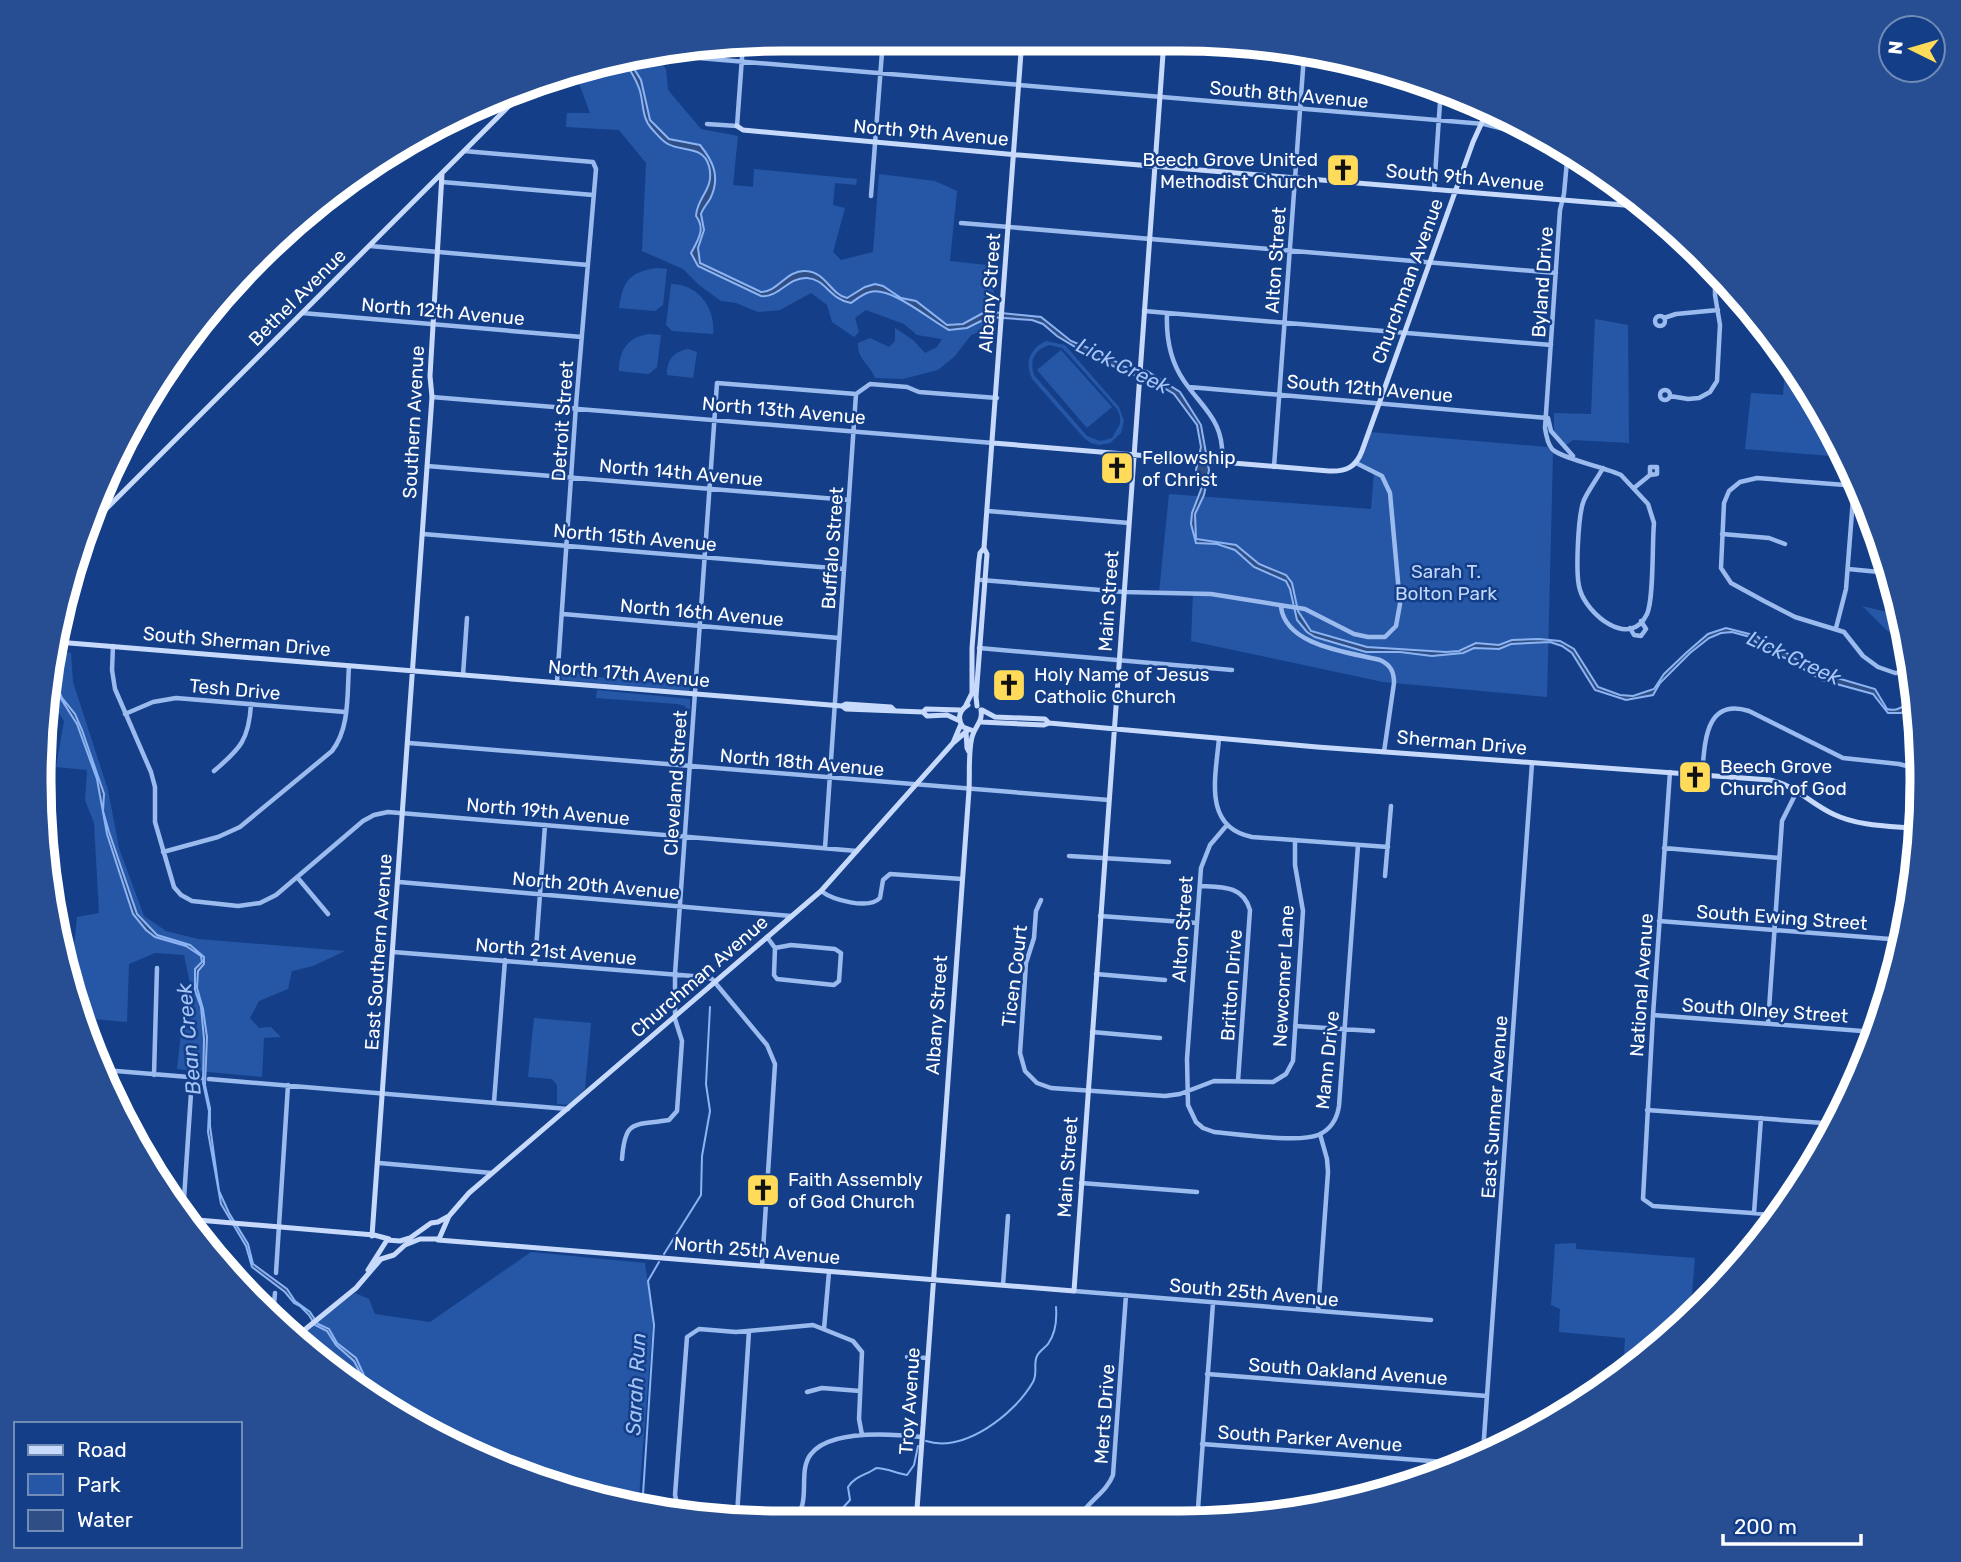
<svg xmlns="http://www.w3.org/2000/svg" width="1961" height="1562" font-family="Rubik,sans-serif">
	<rect width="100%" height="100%" fill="#143f88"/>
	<path fill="#2657a7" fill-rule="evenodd" d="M655 55 666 69 668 90 701 129 738 136 733 185 753 187 754 169 857 179 856 185 835 183 833 205 845 208 833 252 841 260 873 252 879 174 935 181 957 191 950 261 996 266 991 328 971 335 955 356 938 370 903 379 875 378C870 364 857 360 858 343L870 338 889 347 895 341V328L913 340 925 353 937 347 942 339 917 335 904 324 866 310 855 318 859 332 854 337 832 322 827 305 811 293 780 310 758 312 736 303 721 301 699 285 683 269 642 251 646 163 619 130 566 127 567 113H590L574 70 589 64Z
		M657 268 667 269 663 305 655 311 619 308C623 281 629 272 657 268Z
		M671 284C698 284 716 308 713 334L672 331 666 325Z
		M1595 319 1628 325 1629 443 1573 440 1565 446 1554 430V413L1591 414Z
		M649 334 661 335 657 367 649 374 619 371C619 350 628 337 649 334Z
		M1046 341 1065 345 1119 407 1124 421 1121 433 1110 443 1099 445 1091 443 1084 438 1033 380C1024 364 1029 349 1046 341ZM1050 345 1062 348 1068 354 1117 409 1120 416V424L1112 438 1100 441 1087 436 1034 375C1029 360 1035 349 1050 345Z
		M688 349 697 352 693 378 667 375C667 360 673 352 688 349Z
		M1061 350 1112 407 1087 428 1037 370Z
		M1786 358 1823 410 1844 457 1745 449 1751 393 1783 395Z
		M1369 432 1547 447 1553 454 1547 697 1383 682 1191 641 1193 593H1159L1169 494 1371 509 1374 472 1356 463Z
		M1862 606 1883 611 1899 609 1906 639C1890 639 1874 616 1862 606Z
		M56 651 71 653 73 682 108 790 119 848 144 916 166 931 198 939 345 951 313 966 292 971 288 989 259 1001 250 1018 259 1028 271 1027 281 1037 264 1038 262 1077 177 1069 183 1016 193 1017 194 1002 184 955 155 953 129 964 127 1022 82 1018 70 988 77 917 99 913 94 823 85 800 87 770 56 767 64 721 49 698Z
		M560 670 581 673 582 677 625 678 642 682 692 684 689 691 562 680Z
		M597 690 690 699V709L686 708 685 706 677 704 596 698Z
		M534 1018 591 1023 585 1089 570 1105 557 1104V1085L552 1079 528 1077Z
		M1576 1243V1249L1695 1258 1690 1317 1669 1339 1623 1372 1625 1338 1559 1332 1560 1309 1551 1305 1555 1244Z
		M531 1252 645 1263 653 1321 638 1509 497 1467 368 1398 356 1388V1382L348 1381 298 1336 355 1293 369 1299 375 1314 430 1322Z"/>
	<path fill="#2f4e85" stroke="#8db4f2" stroke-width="2" d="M622 59H628L641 80 650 120 669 139 700 145C713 161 721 177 710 199 707 204 703 208 701 214L704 230 698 248 700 263 761 292C778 292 787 269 806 271 826 272 830 294 847 298L865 287 875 284 883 286 901 298 916 301 947 325 963 324 983 313 992 312 1041 317 1071 341 1103 354 1125 367 1147 371 1180 392 1201 425 1209 470 1204 495 1195 514 1196 539 1236 545 1259 564 1286 575 1292 583 1298 611 1311 631 1367 647 1446 652 1459 651 1476 643 1499 645 1512 640 1539 639 1560 641 1574 649 1598 687 1620 695 1633 696 1654 689 1664 674 1686 653 1708 634 1726 628 1757 636 1770 648 1785 652 1799 661 1810 664 1827 675 1875 689 1887 709C1900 713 1905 702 1917 701V706L1901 713H1888L1873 694 1822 680 1785 658 1767 652 1750 637 1732 632 1721 633 1709 638 1690 653 1660 683 1653 695 1626 700 1595 690 1572 653 1562 646 1550 642 1511 644 1499 649 1474 648 1463 653 1432 656 1400 652H1366L1315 637 1307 632 1297 620 1290 589 1286 581 1254 567 1235 550 1217 544 1196 543 1191 524 1192 513 1202 487 1196 470 1201 447 1197 425 1174 394 1154 382 1123 371 1077 348 1057 336 1043 324 1032 320 989 317 967 328 949 330C930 320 891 286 870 292 862 294 857 299 851 303 829 299 826 279 807 278 788 277 779 298 761 296L698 266 691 253C698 240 706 229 696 216 697 196 715 190 709 166 703 145 682 152 668 144 662 141 656 133 652 129 641 118 644 101 639 88 635 77 629 68 622 59Z
		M52 675 62 698 75 714 82 730 104 794 103 811 109 832 137 914 157 935 190 945 204 957V964L198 971 197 988 203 1009 207 1037 205 1085 210 1108V1126L219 1191 229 1213 248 1244 253 1264 287 1289 295 1301 310 1312 318 1324 329 1329 337 1343 356 1358 368 1384 369 1398 366 1396V1384L354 1361 336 1345 327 1331 315 1325 309 1315 300 1306 294 1303 285 1292 252 1267 246 1246 221 1204 208 1132 209 1111 203 1083 204 1039 201 1007 195 990V969L202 962 201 956 186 946 155 937 146 930 133 914 107 834 97 779 77 724 54 688Z"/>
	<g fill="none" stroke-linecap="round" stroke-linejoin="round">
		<path stroke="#8db4f2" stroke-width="2" d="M664 1254 701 1195 702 1156 710 1111 706 1084 710 1007
			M926 1441C964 1453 1014 1415 1033 1382 1038 1373 1033 1364 1037 1356 1039 1351 1045 1348 1048 1344 1056 1333 1057 1320 1056 1307
			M642 1510 654 1325 648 1281 659 1262
			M829 1523 850 1500 848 1487C856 1475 867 1475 876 1468 886 1468 896 1473 907 1475L914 1465 918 1446"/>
		<path stroke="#9bbbef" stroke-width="4.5" d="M663 55 1484 124 1512 131 1541 133
			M707 124 737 126 743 44
			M1568 150 1564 194 1560 210 1545 428C1546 435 1548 444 1552 449 1560 458 1607 468 1621 475L1648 504 1654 523C1652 543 1654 599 1647 614 1630 650 1587 614 1580 590 1575 576 1578 514 1584 500 1589 489 1597 479 1603 468
			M464 151 593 162 596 169 576 405 557 682
			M442 182 593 195
			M1434 190 1441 88
			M871 196 883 39
			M961 223 1556 273
			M370 246 588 265
			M1144 311 1551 345
			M302 313 582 337
			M1167 313C1166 337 1170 361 1184 381 1204 410 1225 421 1222 462
			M1655 321a5 5 0 1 1 10 0a5 5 0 1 1-10 0Z
			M1664 318 1676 314 1718 310
			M1189 387 1547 418
			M1660 395a5 5 0 1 1 10 0a5 5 0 1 1-10 0Z
			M856 394 870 384 907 387 919 392 997 398
			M1670 396 1688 399 1699 398 1710 392 1717 381 1720 325 1715 295V268
			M432 397 993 443
			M1548 418 1551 431 1573 456
			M427 466 849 500
			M1274 467 1304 55
			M1858 486 1757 478 1740 482 1729 491 1724 503 1721 568 1731 583 1764 601 1795 617 1844 632 1863 656 1878 667 1895 673 1913 672
			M1634 488 1650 475 1657 474V467H1650V475
			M988 511 1129 523
			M423 534 844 569
			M1722 534 1769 538 1785 544
			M1848 569 1890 573
			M981 580 1124 592 1211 594 1305 609 1354 634 1368 637H1385L1396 626 1400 604 1390 493 1382 476 1356 463
			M1281 607C1286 646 1348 652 1380 660 1391 665 1394 672 1394 683L1384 752
			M563 614 839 638
			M1630 628 1634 635 1641 636 1646 629 1641 621
			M1836 628 1846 589 1854 486
			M113 646 112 670 115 689 151 772 155 787V822L174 887 181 895 192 901 238 906 260 903 276 895 363 821 374 815 388 812 857 851
			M979 648 1232 670
			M463 675 467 618
			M125 714 153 702 176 698 345 712
			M1219 738C1216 776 1202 827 1252 837L1388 847
			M409 743 1109 800
			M214 771C240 749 249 740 251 704
			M1670 772 1653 1015 1643 1199 1653 1206 1780 1215
			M1702 774C1705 745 1704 697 1749 711L1843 758 1899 764 1919 769
			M1227 825 1210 845 1201 868 1187 1059 1188 1105 1196 1122 1203 1128 1214 1132C1236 1134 1299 1143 1318 1135 1330 1130 1337 1119 1339 1106L1358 845
			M825 848 856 394
			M1664 848 1779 858
			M163 852 218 837 240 827 332 751C350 728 347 694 349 666
			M1069 856 1169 862
			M1385 876 1391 806
			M297 877 328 914
			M399 882 791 916
			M1200 886C1221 887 1243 885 1250 910L1238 1081
			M821 891C833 900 868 910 880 898L883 880 890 874 962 879
			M1041 900 1036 911 1034 938 1026 963 1020 1053 1025 1071 1037 1083 1051 1088 1165 1096 1180 1094 1214 1081 1273 1082 1286 1074 1293 1061 1303 911 1295 865V840
			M1100 916 1197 923
			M1659 921 1903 940
			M767 937 775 948 774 975 777 979 834 985 839 981 841 953 835 949 791 945 775 948
			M393 952 705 977 712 979 767 1045 775 1064 762 1266
			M535 963 545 825
			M1096 974 1165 980
			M1653 1015 1875 1032
			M1768 1024 1782 821 1797 791
			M1295 1026 1373 1031
			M1092 1032 1160 1038
			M104 1070 201 1078
			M154 1075 157 968
			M209 1079 568 1109
			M494 1102 505 960
			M1647 1110 1837 1124
			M622 1159C625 1118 634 1126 669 1120L677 1111 682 1041 675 1019V974L717 383 856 394
			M379 1163 492 1173
			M1081 1183 1197 1192
			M1754 1213 1761 1118
			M183 1214 192 1078
			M276 1273 288 1085
			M1003 1285 1008 1216
			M1074 1291 1431 1320
			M1318 1311 1328 1172 1327 1159 1320 1134
			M273 1315 275 1293
			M824 1329 829 1272
			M907 1357 928 1358
			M341 1374 352 1375
			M1207 1374 1487 1396
			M807 1392 822 1388 860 1391
			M862 1435 859 1419 862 1352 853 1341 813 1325 736 1332 699 1329 687 1337 675 1495 677 1503 685 1510 791 1519C814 1508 796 1472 811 1454 830 1429 894 1434 922 1437
			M1202 1444 1458 1463
			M1483 1452 1532 763
			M1198 1513 1256 1517
			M737 1515 749 1331
			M1078 1522C1085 1502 1106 1494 1113 1475L1126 1295
			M1197 1522 1213 1303"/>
		<path stroke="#c8dafb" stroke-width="5" d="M737 126 743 130 1019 155 1648 207
			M993 443 1329 471C1346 472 1356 467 1362 451L1473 142 1488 109
			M90 525 525 90
			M57 642 770 700 842 706 846 709 923 712 927 716 947 715 960 721
			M966 705 972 693V648L979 560 980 553 984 548
			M968 705C959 710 957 719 963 727L971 730
			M842 706 846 704 891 707 894 710
			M977 706 976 697 987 554 984 548 1022 39
			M982 710 995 717 1045 719 1049 723
			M923 712 926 709 960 710
			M981 722 1044 725 1049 723 1317 747 1770 780C1795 785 1811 804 1833 814 1860 827 1892 826 1921 829
			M966 732 967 748 969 752
			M953 743 961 724
			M186 1219 374 1235 389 1239
			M372 1236 432 397 430 376 442 174
			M438 1240 1074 1291 1164 40
			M368 1270 387 1240 400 1241 410 1238 431 1223 438 1222 449 1216
			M297 1336 356 1288 381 1259 394 1255 405 1245 420 1239H439L449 1216 469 1193 821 891 953 743 968 730
			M916 1523 969 790C970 772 968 754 972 737 975 726 983 722 981 710"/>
	</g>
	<defs>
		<g id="church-square" transform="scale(1.75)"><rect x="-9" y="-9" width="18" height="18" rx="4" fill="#ffdb59" stroke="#143f88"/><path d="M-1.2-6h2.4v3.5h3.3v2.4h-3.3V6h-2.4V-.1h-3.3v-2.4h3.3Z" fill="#111"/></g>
	</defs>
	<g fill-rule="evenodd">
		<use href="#church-square" x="1343" y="170"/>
		<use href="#church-square" x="1117" y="468"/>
		<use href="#church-square" x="1009" y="685"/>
		<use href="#church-square" x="1695" y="777"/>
		<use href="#church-square" x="763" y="1190"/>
	</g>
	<g text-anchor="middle" stroke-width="5" stroke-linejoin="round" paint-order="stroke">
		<g font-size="19" fill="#fff" stroke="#143f88">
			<text transform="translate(1289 94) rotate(5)" y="7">South 8th Avenue</text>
			<text transform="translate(931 132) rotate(5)" y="7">North 9th Avenue</text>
			<text transform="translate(1465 177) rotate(5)" y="7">South 9th Avenue</text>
			<text transform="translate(1275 260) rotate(-86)" y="7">Alton Street</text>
			<text transform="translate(1407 281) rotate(-70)" y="7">Churchman Avenue</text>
			<text transform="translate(1542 282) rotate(-86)" y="7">Byland Drive</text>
			<text transform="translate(989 293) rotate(-86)" y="7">Albany Street</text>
			<text transform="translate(297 297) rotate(-45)" y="7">Bethel Avenue</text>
			<text transform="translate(443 311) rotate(5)" y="7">North 12th Avenue</text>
			<text transform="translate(1370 388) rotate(5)" y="7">South 12th Avenue</text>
			<text transform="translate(784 410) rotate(5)" y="7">North 13th Avenue</text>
			<text transform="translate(562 421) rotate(-86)" y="7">Detroit Street</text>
			<text transform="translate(413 422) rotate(-87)" y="7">Southern Avenue</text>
			<text transform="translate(681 472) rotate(5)" y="7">North 14th Avenue</text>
			<text transform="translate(635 537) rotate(5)" y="7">North 15th Avenue</text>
			<text transform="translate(832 548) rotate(-86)" y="7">Buffalo Street</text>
			<text transform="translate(1108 601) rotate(-86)" y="7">Main Street</text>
			<text transform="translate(702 612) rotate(5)" y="7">North 16th Avenue</text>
			<text transform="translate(237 641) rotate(5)" y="7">South Sherman Drive</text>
			<text transform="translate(629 673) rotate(5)" y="7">North 17th Avenue</text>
			<text transform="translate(235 689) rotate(5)" y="7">Tesh Drive</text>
			<text transform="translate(1462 742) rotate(5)" y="7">Sherman Drive</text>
			<text transform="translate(802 762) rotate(5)" y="7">North 18th Avenue</text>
			<text transform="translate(675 783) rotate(-86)" y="7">Cleveland Street</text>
			<text transform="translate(548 811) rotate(5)" y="7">North 19th Avenue</text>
			<text transform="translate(596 885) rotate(5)" y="7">North 20th Avenue</text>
			<text transform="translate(1782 917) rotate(4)" y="7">South Ewing Street</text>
			<text transform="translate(1182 929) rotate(-86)" y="7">Alton Street</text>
			<text transform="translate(556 951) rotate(5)" y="7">North 21st Avenue</text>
			<text transform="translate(378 952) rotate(-86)" y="7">East Southern Avenue</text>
			<text transform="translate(699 976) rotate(-41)" y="7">Churchman Avenue</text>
			<text transform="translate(1014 976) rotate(-83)" y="7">Ticen Court</text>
			<text transform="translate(1283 976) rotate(-87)" y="7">Newcomer Lane</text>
			<text transform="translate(1231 985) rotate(-86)" y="7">Britton Drive</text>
			<text transform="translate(1641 985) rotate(-86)" y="7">National Avenue</text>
			<text transform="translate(1765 1010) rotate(4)" y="7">South Olney Street</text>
			<text transform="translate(936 1015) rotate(-86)" y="7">Albany Street</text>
			<text transform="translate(1327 1060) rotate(-84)" y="7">Mann Drive</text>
			<text transform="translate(1494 1107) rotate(-86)" y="7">East Sumner Avenue</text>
			<text transform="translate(1067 1167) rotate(-86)" y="7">Main Street</text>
			<text transform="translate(757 1250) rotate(5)" y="7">North 25th Avenue</text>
			<text transform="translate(1254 1292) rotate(5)" y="7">South 25th Avenue</text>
			<text transform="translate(1348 1371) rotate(4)" y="7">South Oakland Avenue</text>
			<text transform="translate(909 1401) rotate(-86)" y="7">Troy Avenue</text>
			<text transform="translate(1104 1414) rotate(-86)" y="7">Merts Drive</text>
			<text transform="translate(1310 1438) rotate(4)" y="7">South Parker Avenue</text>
		</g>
		<g font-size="19" fill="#fff" stroke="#143f88" text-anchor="start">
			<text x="1318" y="166" text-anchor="end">Beech Grove United<tspan x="1318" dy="22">Methodist Church</tspan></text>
			<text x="1142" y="464">Fellowship<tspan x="1142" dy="22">of Christ</tspan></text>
			<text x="1034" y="681">Holy Name of Jesus<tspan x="1034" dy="22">Catholic Church</tspan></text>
			<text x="1720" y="773">Beech Grove<tspan x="1720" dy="22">Church of God</tspan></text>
			<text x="788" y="1186">Faith Assembly<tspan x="788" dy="22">of God Church</tspan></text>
		</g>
		<g font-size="19" fill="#c1d7fb" stroke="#143f88">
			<text x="1446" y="578">Sarah T.<tspan x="1446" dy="22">Bolton Park</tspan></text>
		</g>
		<g font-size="21" font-style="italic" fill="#a6c5f7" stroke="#143f88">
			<text transform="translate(1123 366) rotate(26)" y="7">Lick Creek</text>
			<text transform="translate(1794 658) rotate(25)" y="7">Lick Creek</text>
			<text transform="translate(189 1039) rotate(-95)" y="7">Bean Creek</text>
			<text transform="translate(636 1384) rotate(-87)" y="7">Sarah Run</text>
		</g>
	</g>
	<path d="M0 0H1961V1562H0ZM781 51H1180A730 730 0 0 1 1910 781V781A730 730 0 0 1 1180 1511H781A730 730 0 0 1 51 781V781A730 730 0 0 1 781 51Z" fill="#274e92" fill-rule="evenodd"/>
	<path fill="none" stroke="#fff" stroke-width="9" d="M781 51H1180A730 730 0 0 1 1910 781V781A730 730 0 0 1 1180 1511H781A730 730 0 0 1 51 781V781A730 730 0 0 1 781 51Z"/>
	<rect x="14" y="1422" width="228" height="126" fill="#143f88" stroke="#728cb8" stroke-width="2"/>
	<rect x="28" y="1445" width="35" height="10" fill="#c8dafb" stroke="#728cb8" stroke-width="2"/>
	<text x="77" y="1457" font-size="21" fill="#ffffff">Road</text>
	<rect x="28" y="1474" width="35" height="21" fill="#2657a7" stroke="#728cb8" stroke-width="2"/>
	<text x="77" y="1492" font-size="21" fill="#ffffff">Park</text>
	<rect x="28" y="1510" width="35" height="21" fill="#2f4e85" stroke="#728cb8" stroke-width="2"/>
	<text x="77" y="1527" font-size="21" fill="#ffffff">Water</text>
	<g transform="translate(1912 49) rotate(275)"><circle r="33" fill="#143f88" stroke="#728cb8" stroke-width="2"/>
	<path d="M0-5L12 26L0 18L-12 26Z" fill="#ffdb59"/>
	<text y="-10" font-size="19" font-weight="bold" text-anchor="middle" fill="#ffffff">N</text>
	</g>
	<path d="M1723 1534v10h138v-10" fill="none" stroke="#ffffff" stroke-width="3.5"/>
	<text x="1734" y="1534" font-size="21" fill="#ffffff" stroke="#143f88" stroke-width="5" paint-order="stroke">200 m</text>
</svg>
